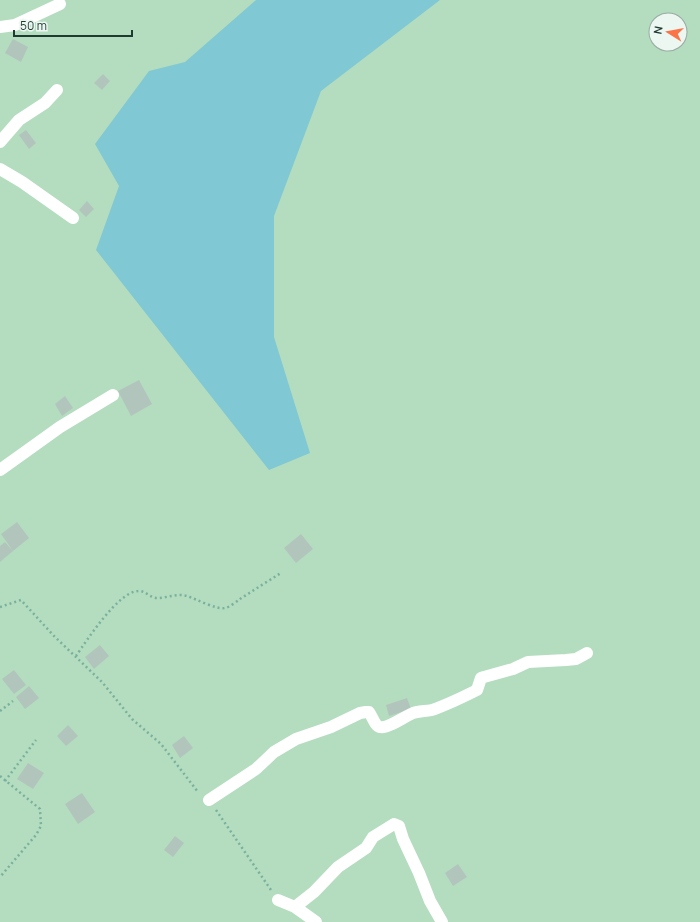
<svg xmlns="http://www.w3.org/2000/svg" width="700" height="922" font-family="Manrope,sans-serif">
	<rect width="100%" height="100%" fill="#dceae4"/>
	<path fill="#b3ddbe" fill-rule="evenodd" d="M0 0H700V922H0ZM656 20H680V44H656Z"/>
	<path fill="#80c8d4" d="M256 0H440L321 91 274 216V337L310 453 269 470 96 250 119 186 95 144 149 71 185 62Z"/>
	<path fill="#b2c5bd" d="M13 39 28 47 21 62 5 53Z
		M103 74 110 81 102 90 94 83Z
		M26 130 36 143 29 149 19 135Z
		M87 201 94 209 86 217 79 210Z
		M139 380 152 404 131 416 118 391Z
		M65 396 73 408 62 416 55 404Z
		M17 522 29 538 13 551 1 534Z
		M301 534 313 549 296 563 284 548Z
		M5 542 13 551 0 562V546Z
		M100 645 109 656 94 669 85 657Z
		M14 670 26 685 14 694 2 679Z
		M29 686 39 698 25 709 16 697Z
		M407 698 411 709 389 716 386 705Z
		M68 725 78 736 66 746 57 736Z
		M184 736 193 748 180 758 172 745Z
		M28 763 44 773 33 789 17 779Z
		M82 793 95 812 78 824 65 804Z
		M175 836 184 843 173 857 164 850Z
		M458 864 467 877 453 886 445 873Z"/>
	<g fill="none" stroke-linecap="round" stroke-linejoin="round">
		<path stroke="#7bb09e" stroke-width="2.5" stroke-dasharray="2 3" stroke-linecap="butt" d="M0 607 21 600 54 636 102 682 132 719 161 744 198 792
			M76 656C87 640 118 592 138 591 145 590 150 598 157 598 167 598 177 593 187 596 196 599 217 610 225 608 230 607 236 602 240 599 254 590 268 581 281 573
			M0 711 13 701
			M0 776 40 809 41 826 36 835 0 877
			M5 781 36 740
			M216 810 271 890"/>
		<path stroke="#fff" stroke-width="12" d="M0 27 15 25 60 4
			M0 142 19 120 45 103 57 90
			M0 169 22 182 73 218
			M0 470 60 427 113 395
			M209 800 256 769 274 752 296 739 331 727 360 713 366 712H369C372 716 375 726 380 727 387 729 404 717 411 714 419 710 428 712 435 709 448 704 461 698 473 692L477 690 481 678 484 677 513 669 528 662 566 660 576 659 587 653
			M278 900 295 907 316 922
			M295 907 314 892 338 867 366 848 373 837 394 824 399 826 403 839 419 873 430 901 442 922"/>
	</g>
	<g transform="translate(668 32) rotate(281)"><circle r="19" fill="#edf7f2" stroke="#9aaba5"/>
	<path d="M0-3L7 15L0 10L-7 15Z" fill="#fb7349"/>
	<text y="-6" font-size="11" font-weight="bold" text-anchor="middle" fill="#1e3a32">N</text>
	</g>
	<path d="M14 30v6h118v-6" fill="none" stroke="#1e3a32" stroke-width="2"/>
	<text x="20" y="30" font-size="12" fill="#1e3a32" stroke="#edf7f2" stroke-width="3" paint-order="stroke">50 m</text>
</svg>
